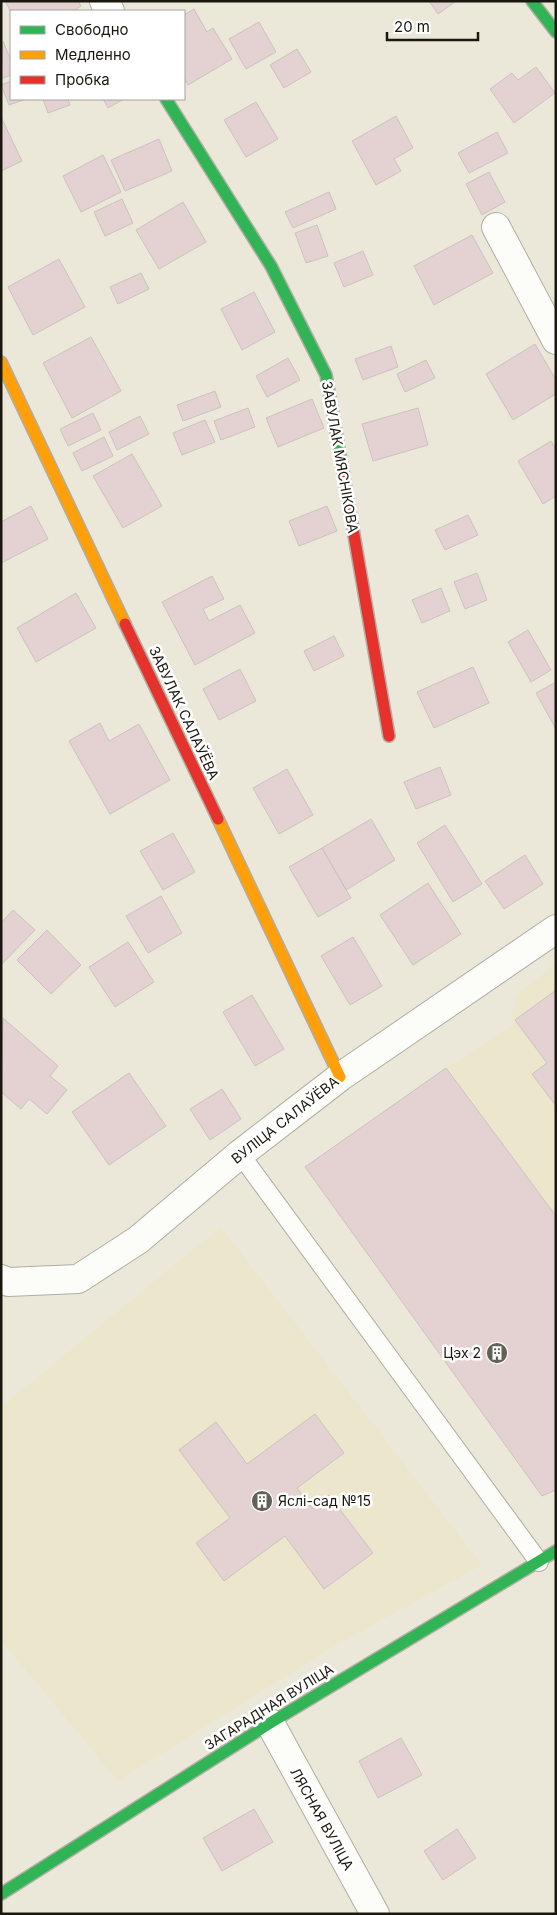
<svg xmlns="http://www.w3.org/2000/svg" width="557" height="1915" font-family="Inter,sans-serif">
	<rect width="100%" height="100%" fill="#ebe8d9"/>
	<path fill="#ece6cc" d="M556 964V1490L542 1496 305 1167 446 1068 511 1026 516 995Z
		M221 1227 482 1565 336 1645 118 1781 1 1640V1407Z"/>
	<path fill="#e4d1d2" stroke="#cac3bf" d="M5 1H78L81 6 73 11 11 12Z
		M429 1H456L438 14Z
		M194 9 207 32 213 28 232 59 188 85 184 77V15Z
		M259 22 276 52 246 69 229 39Z
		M3 41 11 61V75L1 79Z
		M297 49 311 72 284 88 270 65Z
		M536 67 555 93 514 123 490 89 512 73 518 80Z
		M11 81V99H26L9 105 1 85Z
		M43 99H68L70 105 48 113Z
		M103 99H124L108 108Z
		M256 102 278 139 246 157 224 120Z
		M396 116 413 148 394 159 401 171 376 185 352 141Z
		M1 117 22 161 1 171Z
		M497 132 508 153 469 173 458 153Z
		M159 139 172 171 125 191 111 160Z
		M103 155 121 192 81 212 63 176Z
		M489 172 505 202 482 215 466 184Z
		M329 192 336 209 293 228 285 212Z
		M122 199 133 223 105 236 94 212Z
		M183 202 206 242 159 269 136 230Z
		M317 225 328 256 306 263 295 233Z
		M472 235 493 273 434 305 414 266Z
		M363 251 373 275 344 287 334 263Z
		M59 259 85 307 33 335 8 287Z
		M141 273 149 289 118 304 110 287Z
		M254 292 275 332 242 350 221 309Z
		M91 337 121 391 72 418 43 363Z
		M535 344 556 380V394L513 420 486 374Z
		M391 346 398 367 363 380 355 359Z
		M288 358 300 380 267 397 256 376Z
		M426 360 435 378 405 392 397 374Z
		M215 391 221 407 183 421 177 405Z
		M312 399 324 428 278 447 266 418Z
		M248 408 255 427 221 440 214 421Z
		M418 408 428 445 373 461 362 424Z
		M93 413 101 430 68 446 60 429Z
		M140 416 149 434 117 450 109 432Z
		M205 420 215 442 182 455 173 433Z
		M104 437 113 456 82 471 73 453Z
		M551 441 556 449V496L543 504 518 461Z
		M132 454 162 506 123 528 93 476Z
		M31 506 48 539 1 563V522Z
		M327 506 337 531 299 546 289 521Z
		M468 515 478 535 445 550 435 530Z
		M477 573 487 600 465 609 454 582Z
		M212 576 224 599 203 609 209 621 240 605 255 633 195 665 162 602Z
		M441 588 450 611 422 623 412 600Z
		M76 593 96 628 36 662 17 628Z
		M528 630 551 670 531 682 508 642Z
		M334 636 344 656 314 671 304 651Z
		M473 667 489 703 434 728 417 692Z
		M240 669 256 701 219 720 203 689Z
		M556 682V729L536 693Z
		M100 723 109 741 139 724 170 780 110 814 69 741Z
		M440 767 451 795 416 809 404 782Z
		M287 769 313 815 279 834 253 788Z
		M371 819 395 860 346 890 322 848Z
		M445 825 482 884 453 902 417 843Z
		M173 833 195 872 163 890 140 851Z
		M322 848 351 898 318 917 289 867Z
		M525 855 543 884 504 909 485 881Z
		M428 883 461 934 413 965 380 915Z
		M161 896 182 933 148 953 126 916Z
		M13 910 35 930 1 965V923Z
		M47 930 81 965 51 994 17 960Z
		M353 937 382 986 350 1005 321 956Z
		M128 942 154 982 115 1007 89 967Z
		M556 990V1106L532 1074 547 1063 515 1020Z
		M252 995 284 1049 255 1066 223 1012Z
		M3 1018 58 1066 50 1076 67 1090 47 1114 29 1099 21 1109 1 1092Z
		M446 1068 556 1216V1490L542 1496 305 1167Z
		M129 1073 166 1126 109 1165 72 1112Z
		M222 1089 241 1119 210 1140 190 1109Z
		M315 1414 344 1453 297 1488 312 1508 329 1495 373 1553 324 1589 285 1536 224 1581 196 1543 230 1518 179 1450 216 1422 247 1464Z
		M401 1738 422 1775 378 1798 359 1761Z
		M254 1809 273 1842 222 1871 203 1838Z
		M457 1829 476 1858 443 1880 424 1851Z"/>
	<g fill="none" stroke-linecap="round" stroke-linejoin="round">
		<g stroke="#b0aea2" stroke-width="20">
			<path id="lane" d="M240 1154 539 1562"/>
		</g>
		<g stroke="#b0aea2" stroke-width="30">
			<path id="street" d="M104 1 110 11
				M496 227 556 340
				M1 1279 8 1282 78 1279 138 1240 240 1154 340 1077 556 929
				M270 1723 375 1914"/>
		</g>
		<g stroke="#b0aea2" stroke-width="14">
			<path id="fast" d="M532 1 556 32
				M166 99 271 266 326 375 342 466
				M1 1894 270 1723 556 1551"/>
		</g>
		<g stroke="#b0aea2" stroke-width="14">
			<path id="slow" d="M1 362 125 624
				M218 819 340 1077"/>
		</g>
		<g stroke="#b0aea2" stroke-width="14">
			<path id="jam" d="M342 466 389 736
				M125 624 218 819"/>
		</g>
		<use href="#lane" stroke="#fcfcf9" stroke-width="18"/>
		<use href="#street" stroke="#fcfcf9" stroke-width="28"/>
		<use href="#fast" stroke="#30b455" stroke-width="11"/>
		<use href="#slow" stroke="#ff9f0a" stroke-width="11"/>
		<use href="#jam" stroke="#e5322d" stroke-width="11"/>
	</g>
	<defs>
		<g id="building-disc" transform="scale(1.125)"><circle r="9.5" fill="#636155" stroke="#fff"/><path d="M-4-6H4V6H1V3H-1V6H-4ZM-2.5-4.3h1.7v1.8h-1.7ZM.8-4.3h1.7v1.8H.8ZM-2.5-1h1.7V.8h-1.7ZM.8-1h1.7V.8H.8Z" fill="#fff"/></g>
	</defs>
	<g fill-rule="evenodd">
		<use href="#building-disc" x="497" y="1353"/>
		<use href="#building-disc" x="262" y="1501"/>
	</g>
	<g text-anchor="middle" stroke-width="5" stroke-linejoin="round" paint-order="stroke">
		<g font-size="14" fill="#1a180e" stroke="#fff">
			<text transform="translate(340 457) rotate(80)" y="5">ЗАВУЛАК МЯСНІКОВА</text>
			<text transform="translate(184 713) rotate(65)" y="5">ЗАВУЛАК САЛАЎЁВА</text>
			<text transform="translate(285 1120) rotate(-38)" y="5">ВУЛІЦА САЛАЎЁВА</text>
			<text transform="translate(269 1707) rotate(-32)" y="5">ЗАГАРАДНАЯ ВУЛІЦА</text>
			<text transform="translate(322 1819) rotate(61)" y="5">ЛЯСНАЯ ВУЛІЦА</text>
		</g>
		<g font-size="14" fill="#1a180e" stroke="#fff" text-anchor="end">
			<text x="481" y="1358">Цэх 2</text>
			<text x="278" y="1506" text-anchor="start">Яслі-сад №15</text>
		</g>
	</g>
	<rect width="557" height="1915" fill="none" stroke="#1a180e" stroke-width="5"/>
	<rect x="10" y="10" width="175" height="90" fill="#ffffff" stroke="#a3a39f"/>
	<rect x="20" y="26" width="25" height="8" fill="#30b455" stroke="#a3a39f"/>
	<text x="55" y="35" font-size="15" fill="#1a180e">Свободно</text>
	<rect x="20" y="51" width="25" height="8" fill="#ff9f0a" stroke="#a3a39f"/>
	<text x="55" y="60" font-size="15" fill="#1a180e">Медленно</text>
	<rect x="20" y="76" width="25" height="8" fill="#e5322d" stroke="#a3a39f"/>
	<text x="55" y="85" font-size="15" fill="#1a180e">Пробка</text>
	<path d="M387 32v8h91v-8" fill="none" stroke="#1a180e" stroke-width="2.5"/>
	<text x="394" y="32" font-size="15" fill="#1a180e" stroke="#ffffff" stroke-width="4" paint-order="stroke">20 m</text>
</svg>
